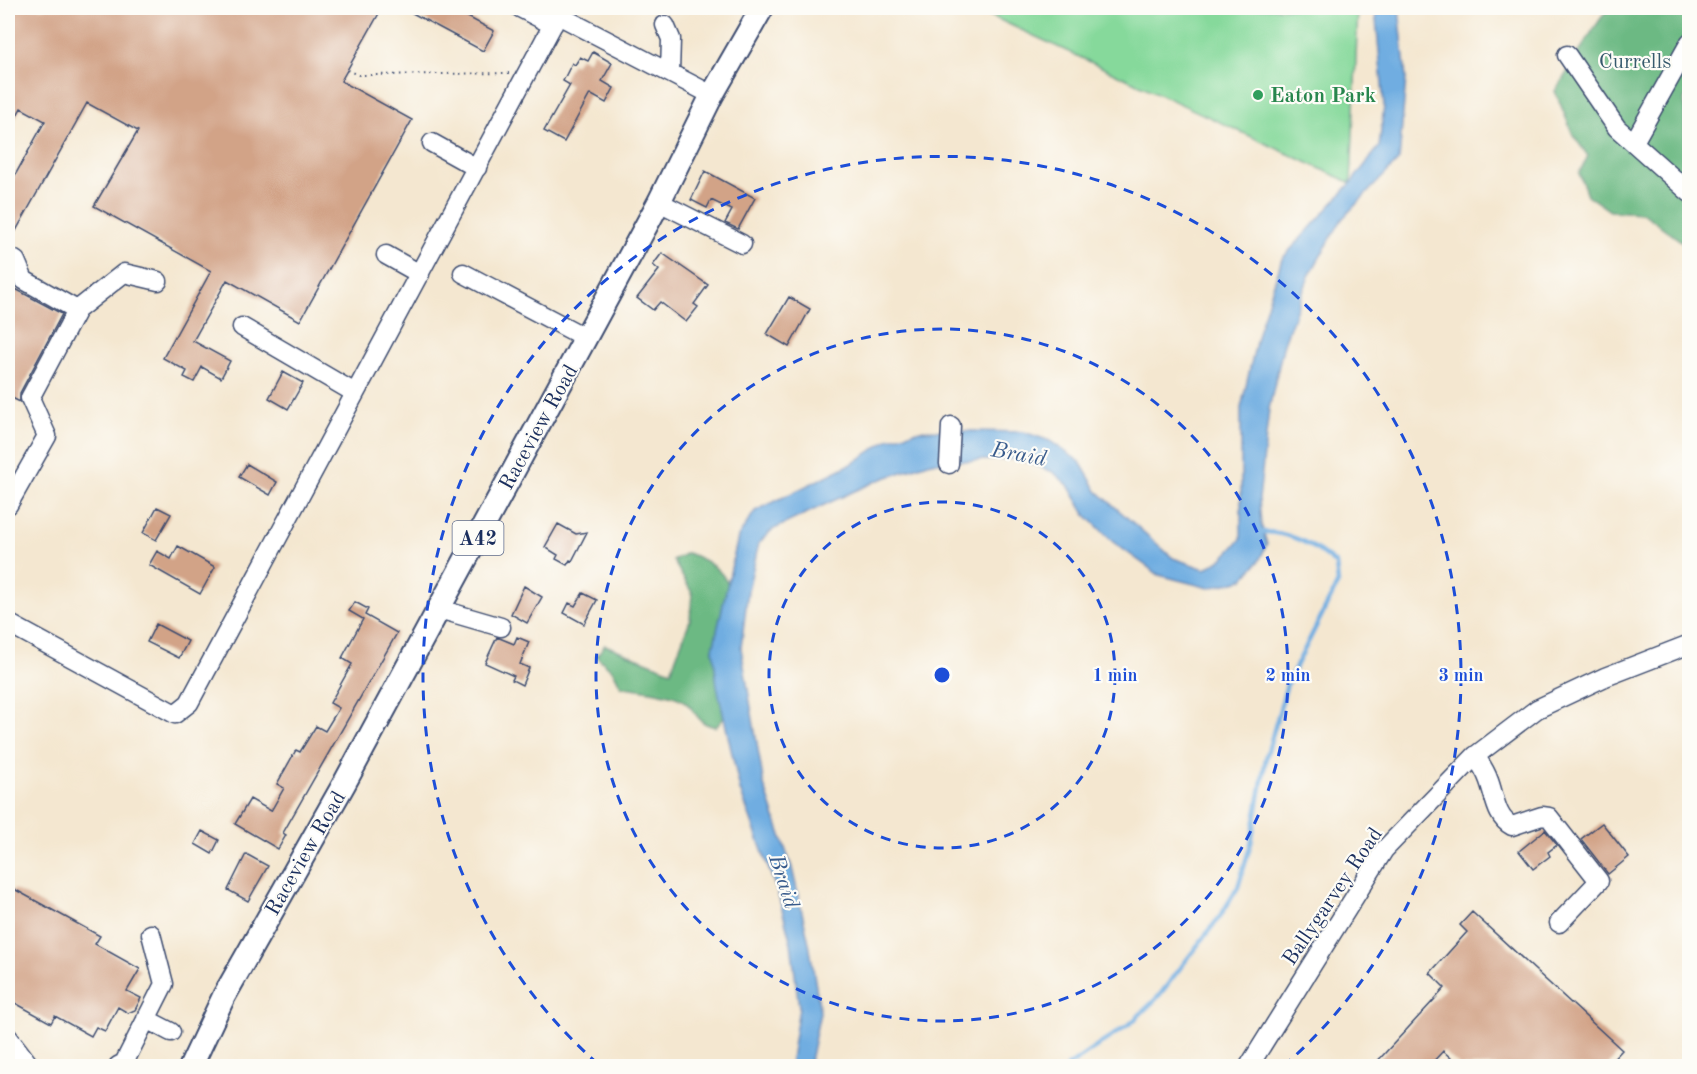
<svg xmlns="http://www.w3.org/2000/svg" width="1697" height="1074" font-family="'Old Standard TT',serif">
	<rect width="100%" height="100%" fill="#fdfcf7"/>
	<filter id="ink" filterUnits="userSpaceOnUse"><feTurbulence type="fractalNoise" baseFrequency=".0167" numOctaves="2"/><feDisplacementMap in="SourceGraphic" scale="12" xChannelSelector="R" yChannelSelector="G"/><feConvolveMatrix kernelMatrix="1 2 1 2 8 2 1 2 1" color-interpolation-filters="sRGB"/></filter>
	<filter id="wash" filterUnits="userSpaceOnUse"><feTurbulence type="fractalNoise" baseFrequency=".008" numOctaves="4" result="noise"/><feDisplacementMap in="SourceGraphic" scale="24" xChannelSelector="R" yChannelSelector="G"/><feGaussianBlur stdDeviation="1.35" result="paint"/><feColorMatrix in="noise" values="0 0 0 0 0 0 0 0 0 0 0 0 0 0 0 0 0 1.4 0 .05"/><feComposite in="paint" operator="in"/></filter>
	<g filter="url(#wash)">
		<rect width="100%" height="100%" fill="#f4e7d0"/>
		<path fill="#86d99b" stroke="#50847c" stroke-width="1.5" d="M974 8H1358L1351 183Z"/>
		<path fill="#6cb983" stroke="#447470" stroke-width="1.5" d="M1609 8H1689V91L1684 100C1687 118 1682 137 1690 153L1689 247 1643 213 1610 211 1587 195 1579 173 1588 156 1573 135 1555 91C1574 64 1588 33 1609 8Z
			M687 553C704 559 720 567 728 584L713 649 724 718 716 727C695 723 699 713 685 702 673 692 637 690 621 686L613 671 596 656 605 645 671 671 690 620 692 593 673 560Z"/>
		<path fill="#6fade1" stroke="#456ea0" stroke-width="1.5" d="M1375 8H1399L1406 78 1399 160 1342 219 1309 276 1284 343 1269 409 1259 499 1261 524 1267 544 1259 561 1242 580 1209 588 1159 575 1113 542 1085 514 1068 485 1053 472 1019 459 931 462 879 480 824 505 772 530 759 543 748 590 741 648 764 785 792 868 809 943 820 1012 809 1066H790L799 1007 791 943 778 894 740 790 717 686 713 649 738 537 755 511 853 463 889 439 920 430 1024 432 1050 441 1080 462 1097 491 1173 558 1205 569 1223 558 1241 539V408L1258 333 1282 259 1351 183 1379 147 1384 106Z"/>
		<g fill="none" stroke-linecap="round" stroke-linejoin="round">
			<path stroke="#6fade1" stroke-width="4.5" d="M1068 1066 1131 1023 1158 997 1221 915 1238 887 1251 843 1266 758 1287 684 1338 583 1336 564C1313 544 1289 531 1259 532"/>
		</g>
		<g id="blocks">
			<path fill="#d2a387" d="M8 8H382L341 81 412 120 300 321 227 280 193 341 230 361 221 378 202 367 194 382 184 377 187 371 163 358 211 271 94 206 138 131 87 103 8 245V188L45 121 21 108 8 132Z
				M403 8H451L494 31 483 51Z
				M593 52 612 63 602 81 614 88 606 103 590 94 564 142 544 131 570 85 563 81 572 63 575 65 580 57 588 61Z
				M705 171 755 198 738 229 725 223 732 210 711 200 707 208 691 200Z
				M662 253 708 285 694 304 698 307 686 322 660 302 653 310 637 298 659 270 653 265Z
				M8 285 62 314 20 393V402L8 396Z
				M789 297 810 309 789 347 767 334Z
				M283 372 303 383 288 409 269 398Z
				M247 464 277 482 270 495 239 477Z
				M157 507 171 514 156 540 143 533Z
				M558 524 576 534 587 532 572 561 570 560 567 565 556 559 558 555 545 547Z
				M178 546 215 567 200 594 149 565 157 551 171 559Z
				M524 586 542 597 527 623 511 614Z
				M583 593 597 600 584 624 564 613 569 603 575 606Z
				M355 602 368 609 365 615 397 633 283 833 286 835 278 849 235 824 250 799 271 811 284 788 277 784 296 750 300 752 316 726 325 731 339 708 330 703 352 664 342 658 363 619 349 611Z
				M156 624 188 641 179 658 147 642Z
				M497 637 514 644 517 637 529 642 520 664 529 668 522 685 512 680 514 676 485 663Z
				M1602 823 1629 857 1608 874 1581 839Z
				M1545 830 1557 845 1548 852 1550 856 1533 869 1519 851Z
				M202 831 219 840 212 854 195 844Z
				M246 854 268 866 248 901 228 890Z
				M14 889 100 936 95 944 140 969 127 991 141 998 135 1010 128 1013 118 1007 105 1031 96 1027 91 1036 55 1016 51 1023 8 999V901Z
				M1472 912 1622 1050 1607 1066H1460L1443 1051 1429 1066H1373L1445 988 1430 973 1467 932 1460 925Z"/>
		</g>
	</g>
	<g filter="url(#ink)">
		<use href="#blocks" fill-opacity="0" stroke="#3c4b6f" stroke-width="1.5"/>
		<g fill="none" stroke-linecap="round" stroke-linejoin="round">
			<g stroke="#3c4b6f" stroke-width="21">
				<path id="minor" d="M520 8 553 25
					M665 25 671 39 670 73
					M1567 55 1617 128 1690 193
					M1634 142 1690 42
					M432 143 477 168
					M659 202 742 244
					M386 255 420 274
					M8 256 16 261 24 280 77 310 30 398 47 436 8 505
					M463 273 586 338
					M77 310 124 273 158 281
					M242 327 355 393
					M949 464 951 426
					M439 609 501 627
					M8 623 175 714 189 703 558 15 712 95
					M1475 756C1481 764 1486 772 1489 781 1495 797 1496 818 1512 826L1542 816 1549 817 1599 881 1559 923
					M146 1019 171 1032
					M8 1037 30 1066
					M8 1062 11 1066
					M118 1066 124 1063 164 984 151 934
					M1249 1066 1384 850 1475 756 1537 709 1605 677 1690 644"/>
			</g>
			<g stroke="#3c4b6f" stroke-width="26">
				<path id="major" d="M191 1066 224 996 344 784 659 202 712 95 762 8"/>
			</g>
			<path stroke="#3c4b6f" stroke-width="2" stroke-dasharray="1.5 4.5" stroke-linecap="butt" d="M347 70 358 75H371L509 73"/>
			<use href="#minor" stroke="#fff" stroke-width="18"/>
			<use href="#major" stroke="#fff" stroke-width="22"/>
		</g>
	</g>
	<g fill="none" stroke="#1d4ed8" stroke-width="3" stroke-dasharray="10 8">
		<circle cx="942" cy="675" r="173"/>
		<circle cx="942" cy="675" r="346"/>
		<path d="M598 1064A519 519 0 1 1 1286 1064"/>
	</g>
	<circle fill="#2e9e5b" stroke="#fdfcf7" stroke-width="2" cx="1258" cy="95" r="6"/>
	<g text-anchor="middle" stroke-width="4.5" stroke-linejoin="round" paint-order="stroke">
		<rect fill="#fdfcf7" stroke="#5f6c8c" stroke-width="1.5" x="452.5" y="521" width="51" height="34" rx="4.5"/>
		<g font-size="20" font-weight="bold" fill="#1b2f5e">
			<text x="478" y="545">A42</text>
		</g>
		<g font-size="21" fill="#365a6d" stroke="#fdfcf7">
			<text x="1635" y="68">Currells</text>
		</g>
		<g font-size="21" font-weight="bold" fill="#27864d" stroke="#fdfcf7" text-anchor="start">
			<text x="1270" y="102">Eaton Park</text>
		</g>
		<g font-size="21" fill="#1b2f5e" stroke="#fdfcf7">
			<text transform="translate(538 427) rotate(-61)" y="7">Raceview Road</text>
			<text transform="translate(305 853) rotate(-60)" y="7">Raceview Road</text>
			<text transform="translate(1332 896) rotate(-56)" y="7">Ballygarvey Road</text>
		</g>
		<g font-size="22" font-style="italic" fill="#385b8c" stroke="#fdfcf7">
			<text transform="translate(1019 453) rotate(10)" y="8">Braid</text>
			<text transform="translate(785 881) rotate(72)" y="8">Braid</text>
		</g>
	</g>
	<circle cx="942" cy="675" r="9" fill="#1d4ed8" stroke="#fdfcf7" stroke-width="3"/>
	<g font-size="18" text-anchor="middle" font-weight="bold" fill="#1d4ed8" stroke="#fdfcf7" stroke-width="4.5" stroke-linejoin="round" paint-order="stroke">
		<text x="1115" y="681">1 min</text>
		<text x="1288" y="681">2 min</text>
		<text x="1461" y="681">3 min</text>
	</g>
	<rect width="1697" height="1074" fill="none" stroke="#fdfcf7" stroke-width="30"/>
</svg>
